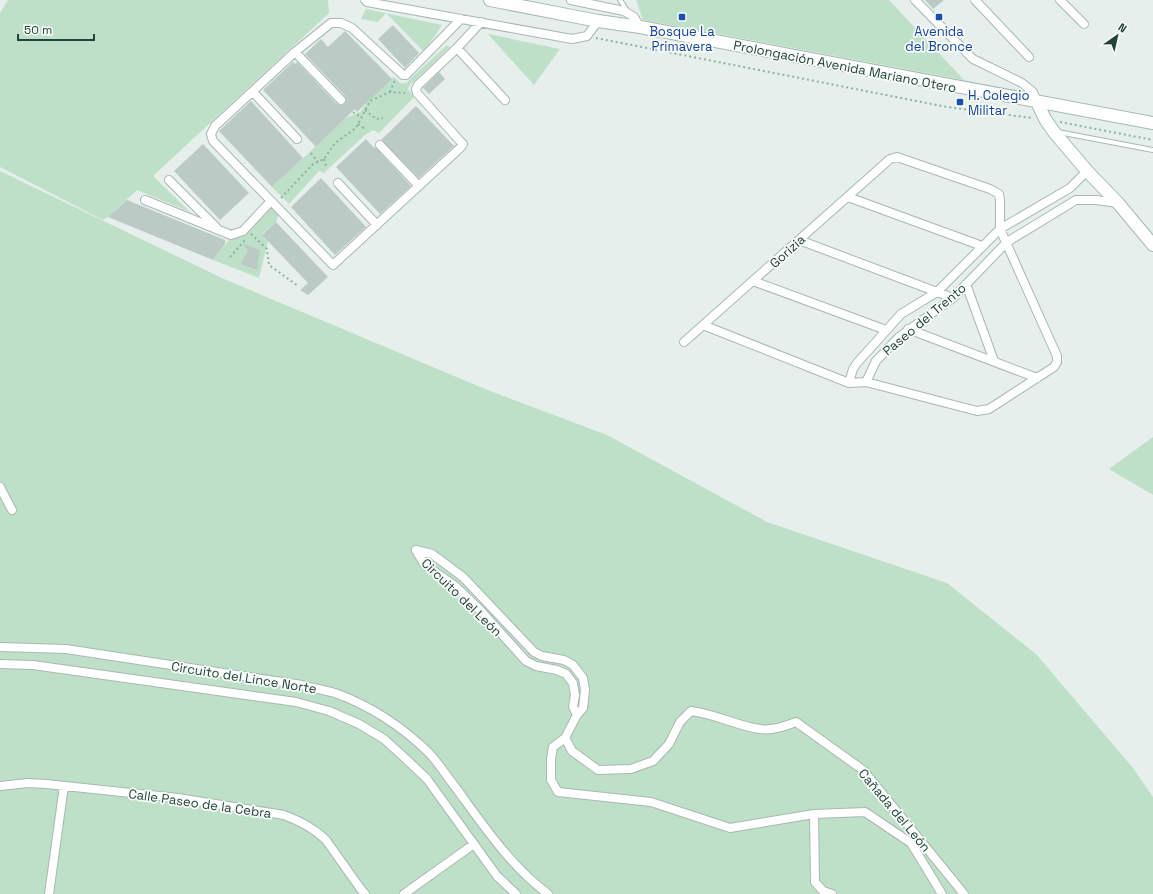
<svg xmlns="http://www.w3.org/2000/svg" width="1153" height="894" font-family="'Space Grotesk',sans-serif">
	<rect width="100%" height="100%" fill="#e6efeb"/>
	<path fill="#bfe0c8" d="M8 0H328L329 13 153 176 190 212 137 190 108 217 103 220 0 167V13Z
		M636 0H889L964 80 643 20Z
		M366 9 442 25 424 52 386 13 378 22 361 19Z
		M488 34 560 49 534 85Z
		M447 45 450 47 410 85 408 89 414 97 379 133 373 130 365 135 324 173 319 171 289 204 272 187 346 118 360 112 373 95 394 77 400 83H406Z
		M0 171 224 279 485 389 607 435 767 522 947 583 1036 654 1133 768 1153 797V894H0Z
		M275 205 280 210 276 222 262 234 268 241 259 278 213 260 228 241Z
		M1153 437V495L1109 469Z"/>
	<path fill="#bbcac4" d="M925 0H944L933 9Z
		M393 25 419 53 405 68 378 39Z
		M345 31 392 79 357 112 355 109 316 147 263 90 293 62 295 64 297 62 337 104 340 105 344 104 346 101 345 96 305 54 321 39 328 47Z
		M439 72 445 79 429 94 423 88Z
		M251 101 303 158 272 187 219 131Z
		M416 106 454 146 419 178 381 140Z
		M366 139 374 148 375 147 411 186 380 214 336 167Z
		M203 144 249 193 220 220 174 171Z
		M321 178 366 227 335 255 291 207Z
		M127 200 225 240V244L213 260 108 217Z
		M276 222 328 277 308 295 300 290 308 283 262 235Z
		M242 243 260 250 257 270 241 264 248 250Z"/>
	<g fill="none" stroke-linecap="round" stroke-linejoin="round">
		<g stroke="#a8b8b2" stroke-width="6">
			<path id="lane" d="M620 0 628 12
				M1058 132 1153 150"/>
		</g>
		<g stroke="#a8b8b2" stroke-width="10">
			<path id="street" d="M365 0 367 2 572 39 587 36 598 21
				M571 0 624 11 634 17 640 27
				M915 0 973 59 1022 83 1033 92 1037 102
				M975 0 1029 57
				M1060 0 1084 24
				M461 19 406 75H403L352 28 341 23H331L295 52 215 126 211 134 213 141 333 265 460 148 463 144 460 141 417 93 416 89 418 85 457 48 481 22
				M457 48 505 100
				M295 52 341 100
				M253 92 297 139
				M380 145 419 186
				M169 180 217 228
				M338 183 377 225
				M848 197 982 246
				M145 200 231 235 243 231 271 201
				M799 240 953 298
				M753 281 886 330
				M966 284 994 361
				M908 329 1037 378
				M684 342 890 159 897 157 990 189 999 194 1000 200V229L1057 356V362L1054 367 989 409 977 411 866 382 849 383 703 325
				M866 382 876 361 899 337 953 298 1007 242 1076 200H1096L1118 203
				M849 383 853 369 857 363 901 314 937 292 1000 229 1070 188 1087 171
				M0 487 12 510
				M416 550 432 554 463 577 534 652 542 656 564 660 573 665 583 678 585 690 583 708 577 715 565 738
				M416 550 424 564 455 586 481 611 526 661 536 666 557 670 566 674 573 683 575 695 573 707 577 715
				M0 647 66 649 302 685C313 688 324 690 335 693 369 705 403 727 429 753 438 762 445 774 453 784 482 823 509 865 548 894
				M0 664 33 665 296 702 329 711 359 724 384 739 406 759 427 779 497 876 516 894
				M0 786 28 783 46 784 178 798 284 815C300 821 314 828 326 840L360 888 365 894
				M814 814 815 882 823 891 832 894
				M49 894 64 786
				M404 894 474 844
				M942 894 911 843 865 812 814 814 730 828 651 802 558 792 551 780V759L553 747 565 738 572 751 598 770 631 769 653 761 669 744 680 722 691 711C716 714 737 726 760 729 772 731 785 726 796 722L863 770 964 894"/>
		</g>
		<g stroke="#a4bbb3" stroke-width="14">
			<path id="secondary" d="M490 0 598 21 640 27 1153 123
				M1037 102 1045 119 1054 132 1087 171 1118 203 1153 245"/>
		</g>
		<path stroke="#86b3a5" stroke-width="2" stroke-dasharray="2 3" stroke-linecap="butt" d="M596 38 947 107 1032 118
			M390 92 395 80
			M365 110 376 119 383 118
			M353 112 361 117
			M1060 122 1153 140
			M358 124 365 129
			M311 153 318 162
			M324 159 326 166
			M281 198 313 164 324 159 335 143 356 128 370 101 390 92 405 93
			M251 234 267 249 269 265 298 286
			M230 257 245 240"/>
		<use href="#lane" stroke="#fff" stroke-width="4"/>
		<use href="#street" stroke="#fff" stroke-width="8"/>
		<use href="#secondary" stroke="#fff" stroke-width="12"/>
	</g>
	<g fill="#1a4fb4" stroke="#f7fbf9" stroke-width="1.5">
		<rect x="678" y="13" width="8" height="8" rx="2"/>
		<rect x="935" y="13" width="8" height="8" rx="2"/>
		<rect x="956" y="98" width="8" height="8" rx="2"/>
	</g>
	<g text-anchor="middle" stroke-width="3.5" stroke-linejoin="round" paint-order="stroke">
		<g font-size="13" fill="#164399" stroke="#f7fbf9">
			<text x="682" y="36">Bosque La<tspan x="682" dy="15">Primavera</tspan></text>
			<text x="939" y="36">Avenida<tspan x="939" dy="15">del Bronce</tspan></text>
			<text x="968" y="100" text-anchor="start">H. Colegio<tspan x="968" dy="15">Militar</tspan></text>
		</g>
		<g font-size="13" fill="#24423a" stroke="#f7fbf9">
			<text transform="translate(845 66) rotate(11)" y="5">Prolongación Avenida Mariano Otero</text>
			<text transform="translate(787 251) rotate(-42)" y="5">Gorizia</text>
			<text transform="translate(924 319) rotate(-40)" y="5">Paseo del Trento</text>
			<text transform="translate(462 597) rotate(44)" y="5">Circuito del León</text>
			<text transform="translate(244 677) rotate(9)" y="5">Circuito del Lince Norte</text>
			<text transform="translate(200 803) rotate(8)" y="5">Calle Paseo de la Cebra</text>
			<text transform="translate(895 810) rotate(50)" y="5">Cañada del León</text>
		</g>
	</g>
	<g transform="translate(1117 36) rotate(34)" stroke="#f7fbf9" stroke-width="3" paint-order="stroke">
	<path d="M0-3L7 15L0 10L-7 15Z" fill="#24423a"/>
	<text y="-6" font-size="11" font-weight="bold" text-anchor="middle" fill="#24423a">N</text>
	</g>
	<path d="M18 34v6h76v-6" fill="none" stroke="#24423a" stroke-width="2"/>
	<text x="24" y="34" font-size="12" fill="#24423a" stroke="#f7fbf9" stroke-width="3" paint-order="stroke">50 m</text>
</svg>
